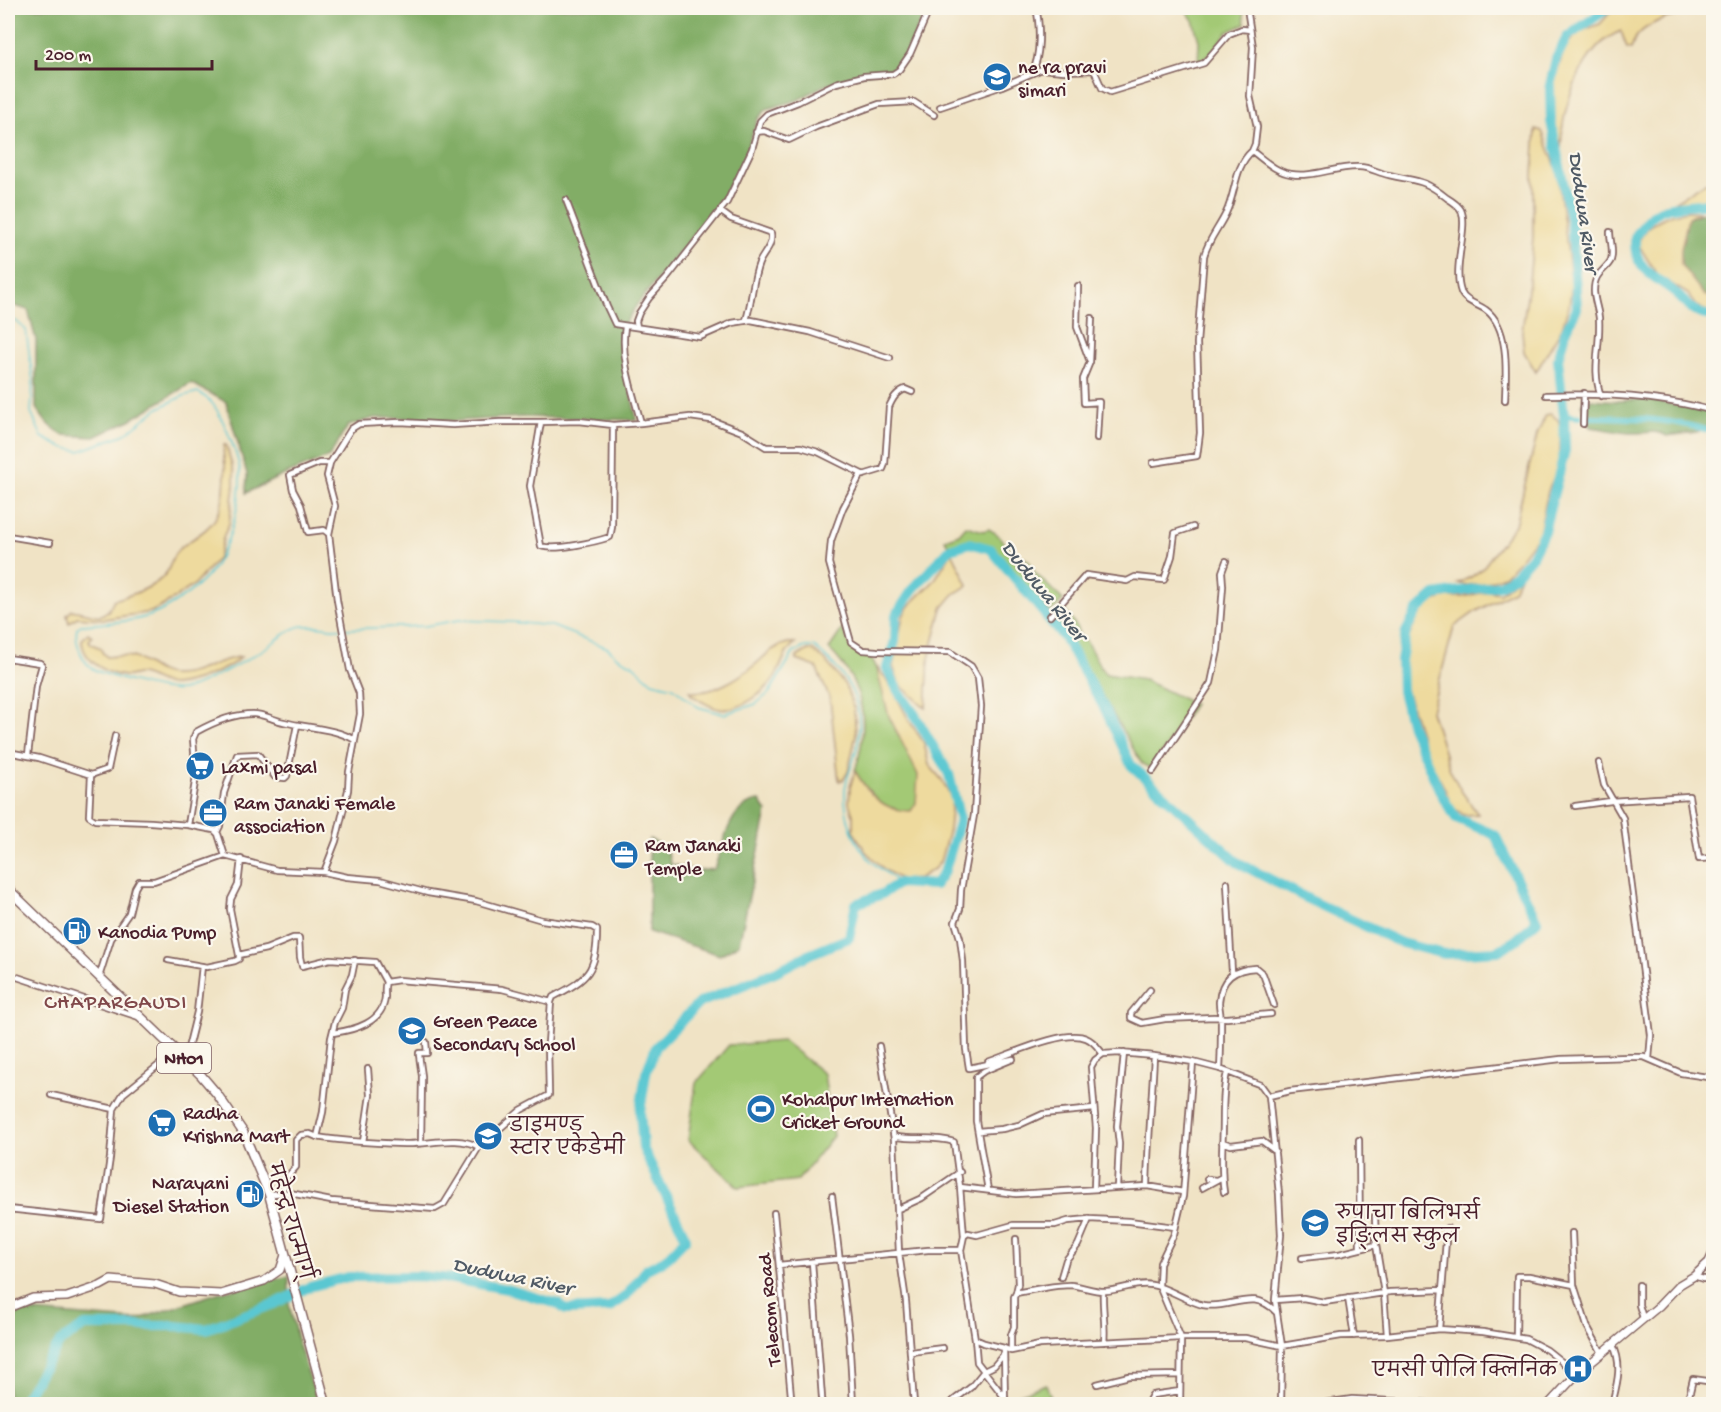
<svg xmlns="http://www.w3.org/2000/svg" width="1721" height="1412" font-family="'Gochi Hand','Playpen Sans Deva',sans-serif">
	<rect width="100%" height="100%" fill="#fbf7ec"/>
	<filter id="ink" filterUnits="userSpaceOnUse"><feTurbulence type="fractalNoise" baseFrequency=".0167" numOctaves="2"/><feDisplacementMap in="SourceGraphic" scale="12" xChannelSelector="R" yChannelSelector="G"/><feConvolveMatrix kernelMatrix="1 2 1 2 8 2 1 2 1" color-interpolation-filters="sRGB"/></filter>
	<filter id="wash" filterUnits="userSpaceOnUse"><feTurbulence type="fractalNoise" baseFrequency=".008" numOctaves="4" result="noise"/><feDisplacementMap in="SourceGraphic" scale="24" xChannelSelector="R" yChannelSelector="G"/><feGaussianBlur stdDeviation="1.35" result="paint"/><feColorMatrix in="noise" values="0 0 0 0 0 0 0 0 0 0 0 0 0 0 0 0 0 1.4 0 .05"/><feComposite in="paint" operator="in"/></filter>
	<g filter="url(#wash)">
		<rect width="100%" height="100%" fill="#f0e3c5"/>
		<path fill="#a3c974" stroke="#767450" stroke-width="1.5" d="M1184 8H1243L1245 24 1227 32 1215 49 1198 63 1199 41 1193 20Z
			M966 526 983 531 989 529 997 534 1007 547 1029 561 1035 573 1063 600 1050 612 1017 578 998 561 986 546 971 541 949 548 945 539 959 534Z
			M1062 606 1076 626 1080 637 1086 641 1101 668 1106 674 1144 680 1194 704 1152 769 1142 764 1065 632 1052 616Z
			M843 628C849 647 852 652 871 658 881 671 883 698 889 716 896 736 913 754 918 775 920 785 919 804 911 811 884 812 868 793 855 771 870 724 865 684 829 649Z
			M783 1041 824 1074 833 1136 798 1180 738 1187 688 1140 696 1083 729 1045Z
			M1046 1384 1051 1398 1035 1404H1023L1019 1394Z"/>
		<path fill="#82ad66" stroke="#666648" stroke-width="1.5" d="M8 8H927L908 50 894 68 848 77 821 87 798 100 767 109 758 119 739 170 715 209 638 303 625 323 619 344 637 420 524 417 454 421 400 418H374L348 426 329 457 284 475 246 493 247 474 226 402 191 383 132 419 95 437 62 435 46 422 36 408V340L28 310 8 304Z
			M1713 210V299L1703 294 1681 265V249L1688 218Z
			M1591 399 1619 401 1645 399 1713 413V427H1706L1697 432 1667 436C1656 429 1642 434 1629 433 1617 432 1604 429 1591 427L1581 404Z
			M760 801 767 812 739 944 720 955 649 932V839C663 844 669 849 670 864L698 871 714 869C724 844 728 804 760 801Z
			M289 1276V1303L297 1339 318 1404H8V1328L20 1311 136 1320 220 1292Z"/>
		<path fill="#eeda9e" stroke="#9c7c64" stroke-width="1.5" d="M1614 8H1713L1714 9C1689 13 1654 16 1637 36 1634 39 1633 45 1631 49L1627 48 1621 31C1581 47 1561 109 1561 148L1553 123 1554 81 1566 45 1581 31 1600 24Z
			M1536 129 1542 131 1557 170 1572 285 1569 305 1562 328 1536 372 1524 352 1522 331 1529 283 1533 237V176Z
			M1713 181V198L1696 201 1674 202 1703 184Z
			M1687 211 1700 212 1688 218 1681 249V265L1703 294 1713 299V312L1704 310 1697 306 1688 294 1657 275 1638 244C1644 223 1668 214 1687 211Z
			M1551 414 1558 420 1561 427 1559 465 1548 491 1539 534 1517 563 1504 576 1486 583 1467 585 1458 583 1471 577 1482 569 1515 525 1537 435 1546 415Z
			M224 445H226L234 472V486L229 524 224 535 218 558 212 565 195 584 166 604 151 612 104 619 77 617 69 623 67 615 72 610 100 616 108 611 114 600C131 595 156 588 167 572 172 563 171 556 180 548 193 538 210 530 218 514 224 502 225 482 225 468 225 460 222 453 224 445Z
			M952 552 968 585 953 595 942 608 929 658 926 708 899 684 893 666 903 616 908 607 934 581Z
			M1520 576 1513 591 1475 612 1454 627 1431 711 1450 770 1462 792 1478 814 1464 815 1452 807 1444 787 1427 756 1407 693 1404 678V657L1409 637 1418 617 1429 602 1448 597H1463L1489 591 1500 593Z
			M88 633 92 636 89 640 91 644 101 648 102 652 107 657C116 656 127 655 135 658 150 663 157 675 173 675 198 676 218 658 241 657 229 670 191 684 173 685 162 686 150 674 138 674 134 674 130 677 125 676 107 675 82 660 82 640Z
			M788 643H795C784 652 783 663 776 675 767 691 741 711 722 709 712 709 700 700 692 695L690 691C711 696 740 677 756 664 766 655 774 646 788 643Z
			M808 650H812L825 660 845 685 854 709 856 735 848 772 843 780 839 781 830 699 816 667 797 660V657Z
			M878 668 891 686 910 722 924 743 929 765 942 780 952 800 949 830 940 862 934 869 919 878 902 880 885 870 866 852 853 831V815L849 803 850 787 855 771C868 793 883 812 911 811L916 803 918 775 889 716 878 675Z"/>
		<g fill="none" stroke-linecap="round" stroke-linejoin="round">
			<path stroke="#5ac7d1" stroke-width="1.5" d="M8 320 16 321 26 330 33 381 31 413 42 437 61 447 80 451 125 434 157 409 183 396 198 392C201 395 206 397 209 400 220 409 239 457 240 471 241 503 232 539 214 567 203 584 183 598 166 608 143 623 107 623 81 625L77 628C74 642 83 666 97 671 113 677 166 693 182 690 198 687 249 659 264 649 275 642 291 627 303 626 315 625 329 628 340 629
				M345 629 425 626 459 620 512 622 552 626 608 648 617 657 632 664 652 682 673 687 698 707 724 714 756 704 769 693 794 652 805 647H814C849 675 868 705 856 751 853 764 845 779 845 791 844 816 853 842 870 860 878 868 890 875 899 883"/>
			<path stroke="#5ac7d1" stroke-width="6" d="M1564 415 1580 417
				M1589 417C1631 417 1673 419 1714 432"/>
			<path stroke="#5ac7d1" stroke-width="10" d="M1714 202C1696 206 1666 203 1653 215 1646 221 1640 230 1635 237 1635 243 1635 251 1637 256 1643 273 1658 279 1671 289 1683 299 1695 318 1714 315
				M21 1404 60 1342 85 1326H175L206 1329 274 1304 309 1287 348 1277 419 1276 453 1279 507 1289 558 1304 566 1310 609 1308 626 1296 647 1269 665 1260 686 1238 643 1148 640 1112 646 1073 656 1047 699 1003 777 971 808 955 849 938 856 904 882 894 899 883 935 885 945 870 960 820 949 774 915 715 898 691 887 668 895 641 896 615 913 589 950 549 969 543 991 549 1065 639 1105 709 1131 765 1237 862 1310 900 1401 943 1444 954 1498 951 1516 940 1537 921 1495 835 1456 818 1442 796 1411 726 1402 691 1401 661 1406 632 1417 611 1435 595 1500 585 1515 575 1532 556 1544 531 1565 450 1564 415 1558 359 1565 332 1577 308 1572 228 1551 121 1550 85 1556 59 1567 37 1608 8"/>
		</g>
	</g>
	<g filter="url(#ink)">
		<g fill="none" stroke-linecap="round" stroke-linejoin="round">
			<g stroke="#846461" stroke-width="8">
				<path id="street" d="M1247 8 1253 47 1250 96 1257 127 1255 144 1252 151C1264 160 1276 172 1291 174 1313 178 1336 166 1359 167 1370 167 1378 173 1389 175 1418 182 1422 178 1447 198 1452 201 1458 205 1461 210 1469 227 1452 267 1461 292 1465 302 1478 304 1486 310 1510 328 1506 374 1505 400
					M1032 72C1041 58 1040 24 1036 8
					M940 107 1002 86 1042 69 1064 71 1094 70 1102 88 1110 92 1204 63 1229 34 1242 29 1250 30
					M756 132 764 131 789 140 816 127 879 104 914 102 934 115
					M566 200 607 307 615 324 700 337 732 323 751 320 810 332 890 358
					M720 211 731 219 771 233C773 246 764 252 759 263 752 281 752 302 746 320
					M1078 286 1077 327 1089 359
					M1092 318 1090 362 1083 379 1084 403 1099 402 1097 438
					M637 327 636 321 639 313 649 298 668 277 727 202 752 149 760 121 767 114 798 102 836 83 864 76 893 74 899 70 910 54 930 8
					M912 392 905 389C896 393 893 398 889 407L885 464 883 469 860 476 843 508 831 541 829 563 851 642 863 650 877 651 950 652 971 666 978 678 981 706 974 815 961 890 960 909 955 922 960 938 963 961 966 1049 969 1068
					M1546 395C1602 393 1659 396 1714 411
					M1601 396C1591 369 1601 346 1599 318 1598 309 1594 299 1594 291 1594 271 1606 271 1611 260 1614 251 1610 241 1610 232
					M641 423 690 417 711 420 742 432 766 447H801L818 452 864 475
					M1583 424 1584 393
					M613 425 612 527 610 537C595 542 555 551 541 546L530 486 541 422 579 421 613 425 641 423C633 393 620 358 625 327
					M1153 463 1197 456 1200 433 1197 343 1204 256C1208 240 1219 228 1226 213 1236 193 1234 167 1252 151
					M8 473V474
					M329 534 335 506 327 476 330 463
					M8 536 50 543
					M1050 616 1086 575 1127 581 1135 577 1164 580 1172 556 1175 533 1193 527
					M8 658 40 663 42 665 36 686 28 755
					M8 752 39 758 91 775 89 816 95 820 151 822 188 825 214 830 218 834 225 856 277 870 324 872 347 877 380 880 428 893 476 901 542 920 592 927 597 930C597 971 588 979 553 997L551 1002 548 1043 549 1095 521 1110 479 1147 444 1204 435 1209 331 1201 290 1193 269 1194
					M1599 763 1604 785 1623 818 1651 1035 1649 1059
					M1153 771 1211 683 1218 650 1223 586 1222 572 1226 561
					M91 775 108 769 115 736
					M1575 806 1611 801 1689 796 1699 859 1714 858
					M188 825 196 776 193 739 196 732C212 723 233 714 253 714 264 714 273 720 284 722 307 728 335 728 355 740
					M217 832 220 826 224 793 237 755 258 754 275 777 285 778 287 776 297 725
					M241 859 238 885 231 899 230 909 239 955 266 949 293 938H299L300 957 302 966 330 959 375 962 386 982
					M324 872 336 841 348 790 349 772 360 714 359 693 350 670 337 600 329 534 324 530 308 532 301 505 293 490 290 475 319 463H330L351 429 359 424 400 422 453 425 500 422H541
					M1227 883 1232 973
					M168 960 207 967 235 961 239 959V955
					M8 974 139 1017
					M99 977 111 939 129 913 135 888 139 881H154L225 856
					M1150 990 1131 1013V1018L1142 1023 1165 1019 1214 1017 1227 1018 1271 1014
					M333 1033C354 1030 383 1023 385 997 385 991 384 988 386 982L399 980 502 989 551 1002
					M879 1046 894 1139
					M185 1060 197 1012 202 966
					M988 1062C1011 1054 1065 1029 1086 1038 1094 1041 1098 1048 1103 1054
					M1193 1062 1183 1196 1174 1234 1160 1263 1159 1286 1181 1338H1245L1282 1346 1341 1336 1387 1335 1439 1329 1483 1332 1526 1339 1547 1350 1562 1362 1576 1375
					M969 1068 1013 1059 984 1071 976 1077V1121L988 1190
					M1220 1069C1221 1053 1221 1037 1221 1021 1221 1015 1219 1008 1219 1002 1221 978 1234 969 1256 968L1263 974 1274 1005
					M51 1095 114 1109
					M1269 1096 1279 1194 1281 1235 1275 1300 1282 1346 1281 1404
					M978 1131 1002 1129 1019 1125 1043 1114 1094 1109
					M317 1137C346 1142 376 1143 405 1144 429 1145 457 1135 479 1147
					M1359 1140 1360 1249
					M363 1142 370 1095 368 1069
					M1222 1142 1231 1145 1262 1141 1275 1151
					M421 1143 422 1076 419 1055V1053H427L426 1042
					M1207 1179 1216 1180
					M1147 1186C1148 1142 1152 1099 1154 1056
					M1117 1187 1119 1144 1117 1126 1124 1053
					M1202 1188 1222 1177
					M1094 1189 1096 1128 1091 1067 1095 1060 1103 1054 1120 1053 1154 1056 1193 1062 1220 1069 1261 1085 1269 1096 1290 1091 1561 1059 1630 1057H1644L1681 1073 1714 1078
					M1224 1192C1220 1168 1223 1144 1223 1120 1223 1104 1223 1088 1227 1073
					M282 1193 286 1178 296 1167V1140L301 1135 310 1134 317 1137 323 1112 331 1038 335 1022 342 1008 345 989 352 975 355 960
					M832 1196 849 1335 853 1404
					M8 1209 101 1219 110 1158 114 1109 123 1094 176 1051
					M898 1209 922 1198 960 1172
					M774 1213 791 1396 790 1404
					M1375 1216 1376 1245 1384 1293 1387 1335
					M1572 1233 1574 1285 1587 1326 1602 1353
					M964 1236 968 1233 977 1235 1013 1225H1055L1068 1221 1089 1219 1129 1221 1175 1227
					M1016 1239 1018 1284 1016 1293
					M961 1250 964 1236 960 1187 1016 1194 1147 1186 1183 1192
					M1302 1258 1339 1254 1376 1245
					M812 1262 822 1398
					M779 1265 928 1250H961L975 1339 977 1362 1005 1398
					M1694 1276 1703 1279H1714
					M1061 1277 1066 1260 1078 1245 1089 1219
					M1639 1285V1305L1643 1318
					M1103 1291C1102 1309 1106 1325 1104 1342
					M1348 1298 1354 1336
					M1275 1300 1303 1298 1324 1302 1390 1292 1442 1290
					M1439 1329 1447 1228
					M1516 1336 1517 1276H1529L1574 1285
					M975 1339 984 1343 1004 1348
					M1011 1351V1335L1014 1327V1297L1016 1293C1032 1290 1054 1285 1070 1285 1083 1286 1094 1292 1106 1291 1121 1290 1138 1282 1152 1285 1167 1287 1186 1301 1203 1305 1231 1310 1253 1287 1276 1312
					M911 1352 943 1348
					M1097 1384 1129 1376 1180 1375
					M632 1404 653 1403 666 1404
					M914 1404 906 1301 899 1253 894 1139 897 1137C915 1140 936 1136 954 1142L960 1187
					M949 1404 971 1387 984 1371 994 1366 1004 1354
					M1005 1404 1004 1348 1011 1351 1040 1345 1181 1338 1180 1404
					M1147 1404 1152 1395 1180 1391
					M1318 1404 1352 1399 1448 1404
					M1612 1404C1617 1384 1623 1365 1613 1345
					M1687 1404 1693 1379 1714 1382"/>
			</g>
			<g stroke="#846461" stroke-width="10">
				<path id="secondary" d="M8 1305 13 1306 33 1298 67 1297 100 1286 111 1280 155 1284 179 1292 221 1294 264 1281 280 1270 285 1255
					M1549 1404 1576 1375 1659 1306 1679 1285 1694 1276 1709 1262 1714 1251"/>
			</g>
			<g stroke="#846461" stroke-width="11">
				<path id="highway" d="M8 889 200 1074 217 1094 243 1132 269 1194 326 1404"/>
			</g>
			<use href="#street" stroke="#fff" stroke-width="4.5"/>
			<use href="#secondary" stroke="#fff" stroke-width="7"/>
			<use href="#highway" stroke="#fff" stroke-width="8"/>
		</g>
	</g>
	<defs>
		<g id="school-disc" transform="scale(1.5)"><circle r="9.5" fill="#1f6fb2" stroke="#fbf7ec"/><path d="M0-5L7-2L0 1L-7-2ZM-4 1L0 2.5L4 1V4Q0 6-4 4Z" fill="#fff"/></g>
		<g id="supermarket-disc" transform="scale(1.5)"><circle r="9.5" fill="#1f6fb2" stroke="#fbf7ec"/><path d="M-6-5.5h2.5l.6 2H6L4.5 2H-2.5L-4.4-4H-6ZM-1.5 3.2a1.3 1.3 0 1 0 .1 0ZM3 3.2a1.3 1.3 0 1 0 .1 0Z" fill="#fff"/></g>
		<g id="office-disc" transform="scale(1.5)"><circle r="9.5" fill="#1f6fb2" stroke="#fbf7ec"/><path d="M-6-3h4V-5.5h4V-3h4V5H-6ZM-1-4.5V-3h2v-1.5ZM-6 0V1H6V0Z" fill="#fff"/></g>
		<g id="fuel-disc" transform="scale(1.5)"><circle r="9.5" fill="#1f6fb2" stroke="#fbf7ec"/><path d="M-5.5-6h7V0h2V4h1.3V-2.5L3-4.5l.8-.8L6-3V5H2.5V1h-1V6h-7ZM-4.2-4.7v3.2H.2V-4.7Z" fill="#fff"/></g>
		<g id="stadium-disc" transform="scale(1.5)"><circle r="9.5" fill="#1f6fb2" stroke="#fbf7ec"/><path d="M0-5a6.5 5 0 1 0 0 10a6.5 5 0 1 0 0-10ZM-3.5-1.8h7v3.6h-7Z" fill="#fff"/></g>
		<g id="hospital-disc" transform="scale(1.5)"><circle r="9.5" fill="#1f6fb2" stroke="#fbf7ec"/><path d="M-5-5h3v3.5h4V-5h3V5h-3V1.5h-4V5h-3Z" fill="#fff"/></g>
	</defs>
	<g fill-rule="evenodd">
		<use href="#school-disc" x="997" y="77"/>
		<use href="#supermarket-disc" x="200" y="766"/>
		<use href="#office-disc" x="213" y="813"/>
		<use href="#office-disc" x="624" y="855"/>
		<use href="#fuel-disc" x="77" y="931"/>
		<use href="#school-disc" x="412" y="1031"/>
		<use href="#stadium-disc" x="761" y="1109"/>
		<use href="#supermarket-disc" x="162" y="1123"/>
		<use href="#school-disc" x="488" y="1136"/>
		<use href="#fuel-disc" x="250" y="1194"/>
		<use href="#school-disc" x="1315" y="1223"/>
		<use href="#hospital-disc" x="1578" y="1369"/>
	</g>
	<g text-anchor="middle" stroke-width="4.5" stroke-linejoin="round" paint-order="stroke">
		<rect fill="#fbf7ec" stroke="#7f6065" stroke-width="1.5" x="157" y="1043" width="54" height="30" rx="4.5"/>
		<g font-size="18" font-weight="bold" fill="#4a1f2b">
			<text x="184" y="1064">NH01</text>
		</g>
		<g font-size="20" fill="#4a1f2b" stroke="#fbf7ec" text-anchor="start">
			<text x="1018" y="73">ne ra pravi<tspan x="1018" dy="23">simari</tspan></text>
			<text x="221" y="773">Laxmi pasal</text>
			<text x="234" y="809">Ram Janaki Female<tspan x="234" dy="23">association</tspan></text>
			<text x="645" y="851">Ram Janaki<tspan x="645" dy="23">Temple</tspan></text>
			<text x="98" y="938">Kanodia Pump</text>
			<text x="433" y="1027">Green Peace<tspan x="433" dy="23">Secondary School</tspan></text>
			<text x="782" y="1105">Kohalpur Internation<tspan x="782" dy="23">Cricket Ground</tspan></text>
			<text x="183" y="1119">Radha<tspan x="183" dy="23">Krishna Mart</tspan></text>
			<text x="509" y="1131">डाइमण्ड<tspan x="509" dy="23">स्टार एकेडेमी</tspan></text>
			<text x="229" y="1189" text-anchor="end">Narayani<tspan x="229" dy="23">Diesel Station</tspan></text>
			<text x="1336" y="1219">रुपाचा बिलिभर्स<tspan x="1336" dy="23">इङ्लिस स्कुल</tspan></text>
			<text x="1557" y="1376" text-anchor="end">एमसी पोलि क्लिनिक</text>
		</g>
		<g font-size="20" fill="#4a1f2b" stroke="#fbf7ec">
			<text transform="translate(291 1221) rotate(74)" y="7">महेन्द्र राज्मार्ग्</text>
			<text transform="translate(768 1310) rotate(-95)" y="7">Telecom Road</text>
		</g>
		<g font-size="21" font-style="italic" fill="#505a65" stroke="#fbf7ec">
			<text transform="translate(1585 212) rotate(82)" y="7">Duduwa River</text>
			<text transform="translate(1045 590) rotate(51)" y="7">Duduwa River</text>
			<text transform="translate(513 1275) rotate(12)" y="7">Duduwa River</text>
		</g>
		<g font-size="21" letter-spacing="1.5" fill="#80484a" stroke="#fbf7ec">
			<text x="116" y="1008">CHAPARGAUDI</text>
		</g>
	</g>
	<rect width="1721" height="1412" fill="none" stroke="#fbf7ec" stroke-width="30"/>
	<path d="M36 60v9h176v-9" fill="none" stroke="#4a1f2b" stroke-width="3"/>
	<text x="45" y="60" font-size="18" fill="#4a1f2b" stroke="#fbf7ec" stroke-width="4.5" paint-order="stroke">200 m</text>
</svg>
